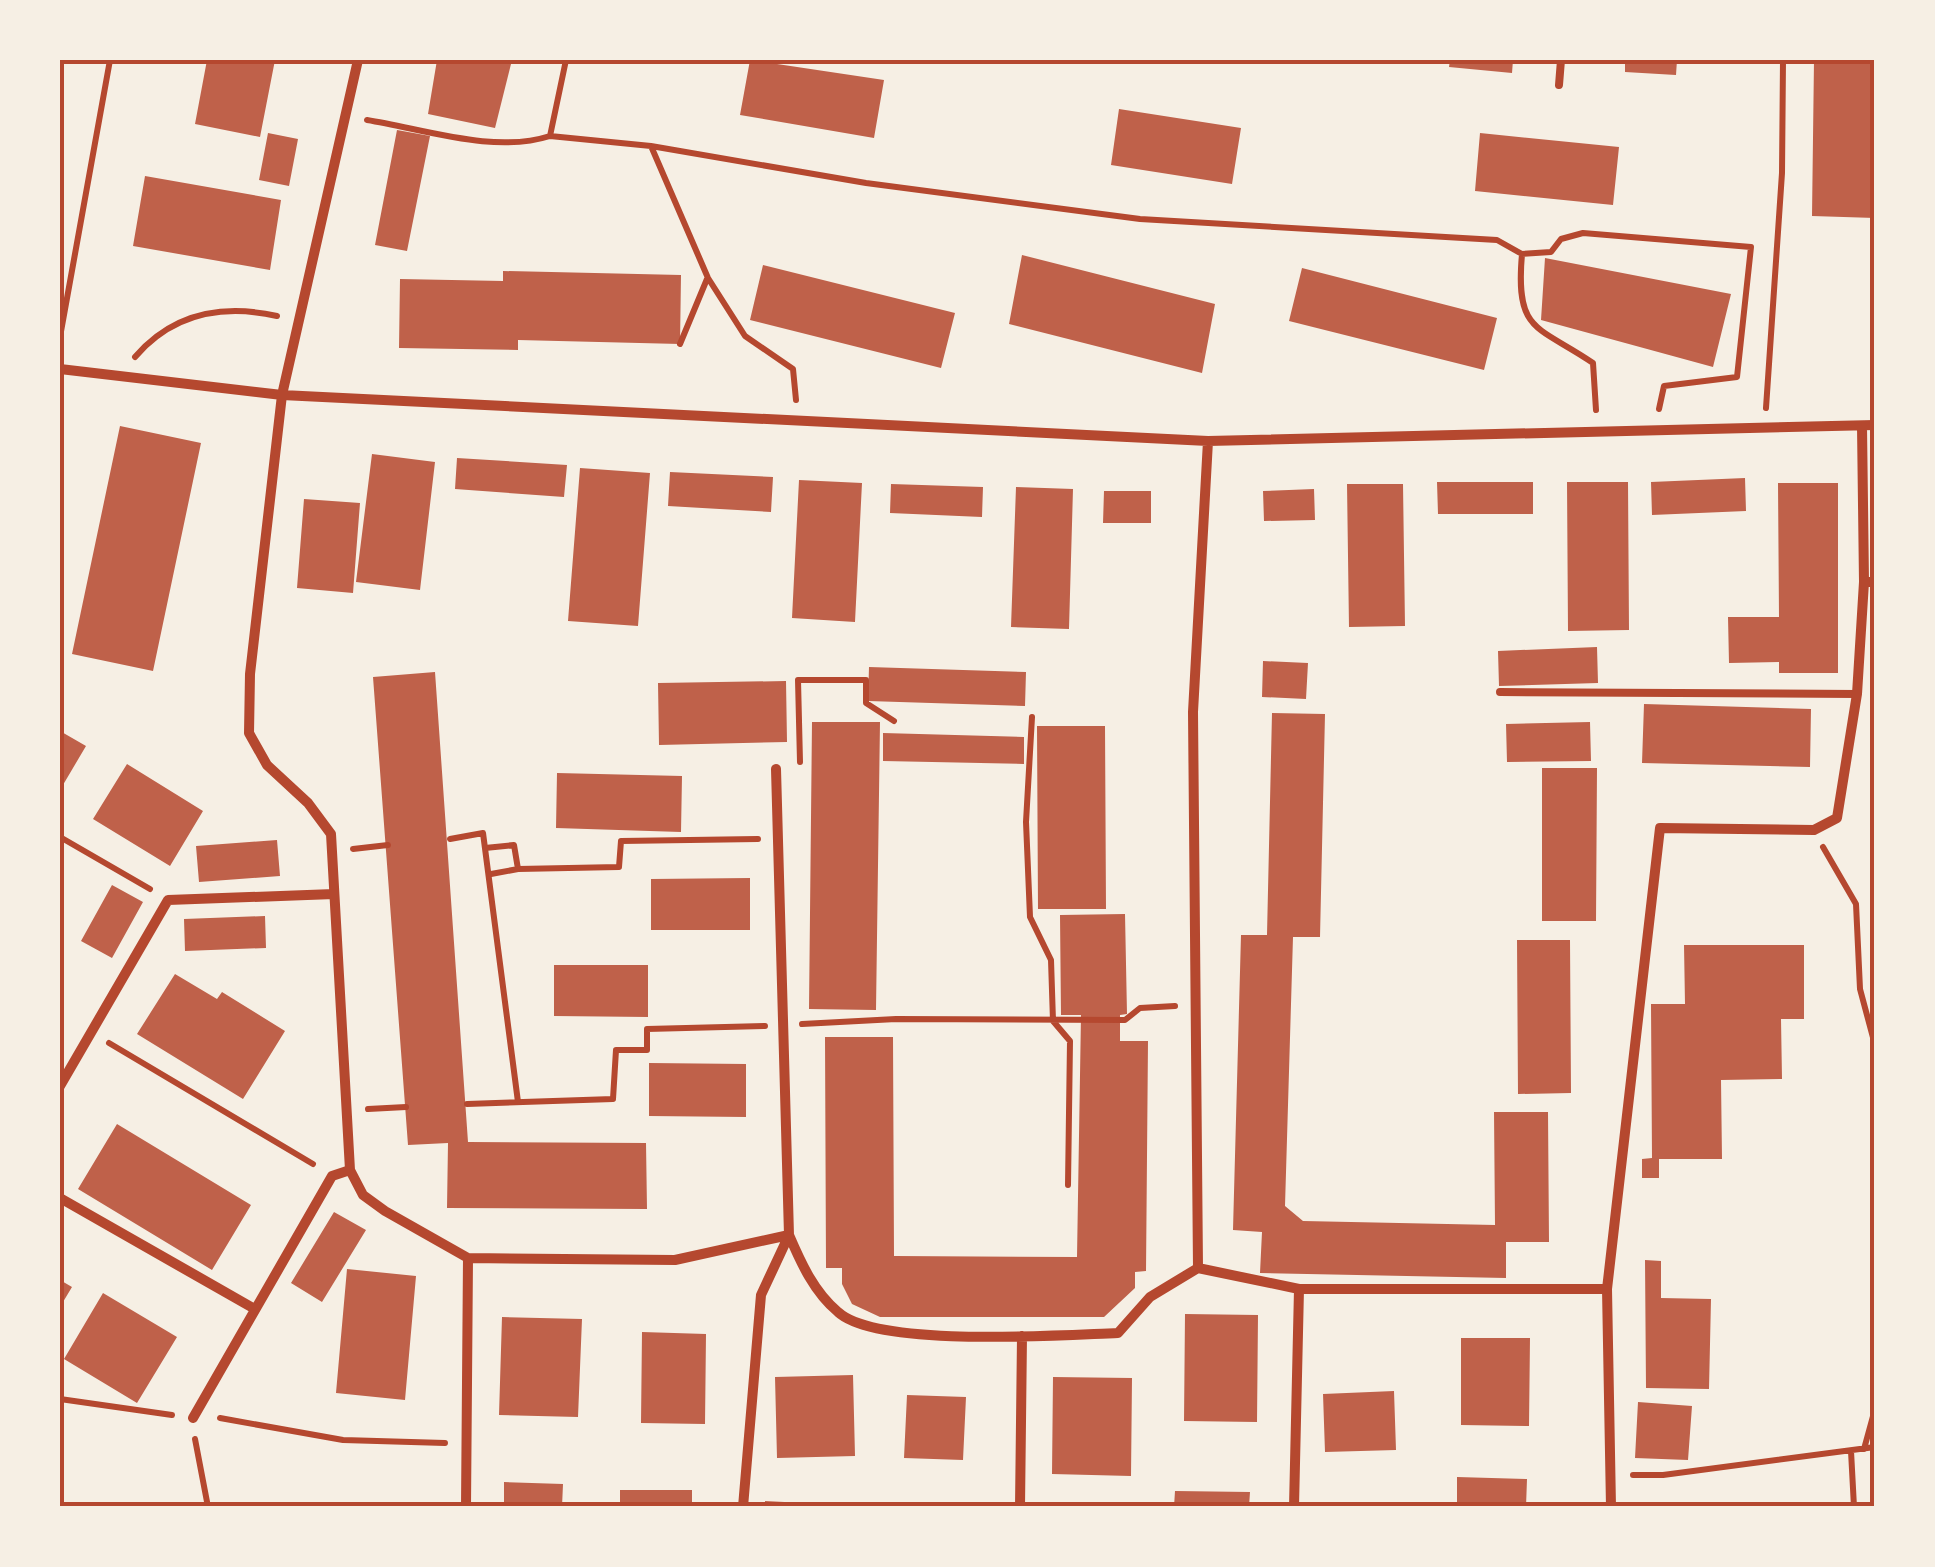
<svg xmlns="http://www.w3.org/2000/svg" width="1935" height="1567" font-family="Helvetica,sans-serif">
	<rect width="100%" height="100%" fill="#f6efe4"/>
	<path fill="#bf614a" d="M207 60H275L260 137 195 124Z
		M437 60H512L495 128 428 114Z
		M750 60 884 80 874 138 740 115Z
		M1450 60H1513L1512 73 1449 67Z
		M1625 60H1677L1676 75 1625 72Z
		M1814 60H1875V218L1812 216Z
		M1119 109 1241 128 1232 184 1111 165Z
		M397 130 430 136 407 251 375 245Z
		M268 133 298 139 289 186 259 180Z
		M1480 133 1619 147 1613 205 1475 191Z
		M145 176 281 200 270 270 133 246Z
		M1022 255 1215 304 1202 373 1009 324Z
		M1545 258 1731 294 1713 367 1541 320Z
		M763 265 955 313 941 368 750 320Z
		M1302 268 1497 318 1484 370 1289 321Z
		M503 271 681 275 680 344 518 340V350L399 348 400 279 503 281Z
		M120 426 201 443 153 671 72 654Z
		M372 454 435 462 420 590 356 582Z
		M457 458 567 465 564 497 455 489Z
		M580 468 650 473 638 626 568 621Z
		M670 472 773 477 771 512 668 506Z
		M1745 478 1746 511 1652 515 1651 482Z
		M799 480 862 483 855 622 792 618Z
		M1437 482H1533V514H1438Z
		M1567 482H1628L1629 630 1568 631Z
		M1778 483H1838V673H1779V662L1729 663 1728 617H1779Z
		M891 484 983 487 982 517 890 513Z
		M1347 484H1403L1405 626 1349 627Z
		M1016 487 1073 489 1069 629 1011 627Z
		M1314 489 1315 520 1264 521 1263 491Z
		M1104 491H1151V523H1103Z
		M304 499 360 503 353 593 297 588Z
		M1597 647 1598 683 1499 686 1498 651Z
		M1263 661 1308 663 1306 699 1262 697Z
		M869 667 1026 672 1025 706 868 701Z
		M435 672 468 1142 646 1143 647 1209 447 1208 448 1143 408 1145 373 677Z
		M786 681 787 742 659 745 658 683Z
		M1644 704 1811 709 1810 767 1642 763Z
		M1272 713 1325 714 1320 937H1293L1285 1206 1303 1221 1495 1225 1494 1112H1548L1549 1242H1506V1278L1260 1273 1262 1232 1233 1230 1241 935H1267Z
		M812 722H880L876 1010 809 1009Z
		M1590 722 1591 761 1507 762 1506 724Z
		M1037 726H1105L1106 909H1038Z
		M60 731 86 746 60 790Z
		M883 733 1024 737V764L883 761Z
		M127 764 203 811 170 866 93 819Z
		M1542 768H1597L1596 921H1542Z
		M557 773 682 776 681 832 556 828Z
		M277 840 280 876 199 882 196 846Z
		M750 878V930H651V879Z
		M112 885 143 902 112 958 81 941Z
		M1125 914 1127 1014 1120 1015V1041H1148L1146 1271 1135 1272V1288L1104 1317H880L852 1304 842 1284V1268H826L825 1037H893L894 1256 1077 1257 1081 1015H1061L1060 915Z
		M265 916 266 948 185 951 184 919Z
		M1517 940H1570L1571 1093 1518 1094Z
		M1684 945H1804V1019H1781L1782 1079 1721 1080 1722 1159H1659V1178H1642V1159L1652 1158 1651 1004H1685Z
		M554 965H648V1017L554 1016Z
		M175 974 217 999 222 992 285 1031 243 1099 137 1034Z
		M649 1063 746 1064V1117L649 1116Z
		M117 1124 251 1205 212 1270 78 1189Z
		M334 1212 366 1230 322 1302 291 1283Z
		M1645 1260 1661 1261V1298L1711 1299 1709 1389 1646 1388Z
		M347 1269 416 1276 405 1400 336 1393Z
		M60 1280 72 1287 60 1307Z
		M103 1293 177 1337 137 1403 64 1359Z
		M1185 1314 1258 1315 1257 1422 1184 1421Z
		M502 1317 582 1319 578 1417 499 1415Z
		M642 1332 706 1334 705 1424 641 1423Z
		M1461 1338H1530L1529 1426 1461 1425Z
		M853 1375 855 1456 777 1458 775 1377Z
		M1053 1377 1132 1378 1131 1476 1052 1474Z
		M1394 1391 1396 1450 1325 1452 1323 1394Z
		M907 1395 966 1397 963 1460 904 1458Z
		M1638 1402 1692 1406 1688 1460 1635 1458Z
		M1457 1477 1527 1479 1526 1507H1457Z
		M504 1482 563 1484 562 1507H504Z
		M620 1490H692V1507H620Z
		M1175 1491 1250 1492 1249 1507H1174Z
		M765 1501 823 1504V1507H765Z
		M954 1502V1507H905V1503Z"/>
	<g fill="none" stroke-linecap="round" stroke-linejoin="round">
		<path stroke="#b5482f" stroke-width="6" d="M367 120C424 129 494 154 550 136L566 60
			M550 136 651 146
			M1522 254 1551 252 1561 239 1583 233 1751 247 1737 377 1664 386 1659 409
			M60 337 110 60
			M680 344 707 279
			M135 357C173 313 223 304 277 316
			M796 400 793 369 745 336 708 278 651 146 866 183 1140 219 1497 240 1522 254C1515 333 1537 325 1593 363L1596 410
			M1766 408 1782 173 1783 60
			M1032 717 1026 822 1030 917 1051 960 1053 1021 1070 1041 1068 1185
			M800 762 798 680H866V703L894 721
			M60 837 150 889
			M450 839 483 833 518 1102
			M1823 847 1856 904 1860 989 1875 1045
			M485 848 514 845 518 869 491 874
			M353 849 388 845
			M518 869 619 867 621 841 758 839
			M802 1024 896 1019 1125 1020 1140 1008 1175 1006
			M109 1043 313 1164
			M467 1104 613 1099 616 1050H647V1029L765 1026
			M368 1109 406 1107
			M60 1399 172 1415
			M220 1418 343 1440 445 1443
			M195 1439 208 1507
			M1864 1449 1875 1409
			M1851 1451 1854 1507
			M1633 1475H1663L1875 1447"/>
		<path stroke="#b5482f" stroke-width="8" d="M1559 85 1561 60
			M1500 692 1857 694"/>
		<path stroke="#b5482f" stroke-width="10" d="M358 60 282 395 250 674 249 733 267 765 308 803 331 834 350 1170 363 1195 385 1211 468 1258 675 1260 789 1235
			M60 369 282 395 1208 441 1875 425
			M1862 426 1864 582H1875
			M776 769 789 1235C801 1263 814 1292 838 1312 877 1348 1060 1335 1118 1333L1150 1297 1198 1268 1299 1289H1607
			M60 1086 168 900 334 894
			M60 1198 253 1308
			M1198 1268 1193 712 1208 441
			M193 1418 332 1176 350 1170
			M466 1507 468 1258
			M743 1507 761 1295 789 1235
			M1020 1507 1022 1336
			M1294 1507 1299 1289
			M1611 1507 1607 1289 1660 828 1814 830 1837 818 1857 694 1864 582"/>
	</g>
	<rect width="1935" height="1567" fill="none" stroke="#f6efe4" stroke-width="125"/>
	<rect x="62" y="62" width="1810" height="1442" fill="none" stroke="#b5482f" stroke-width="4"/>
</svg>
